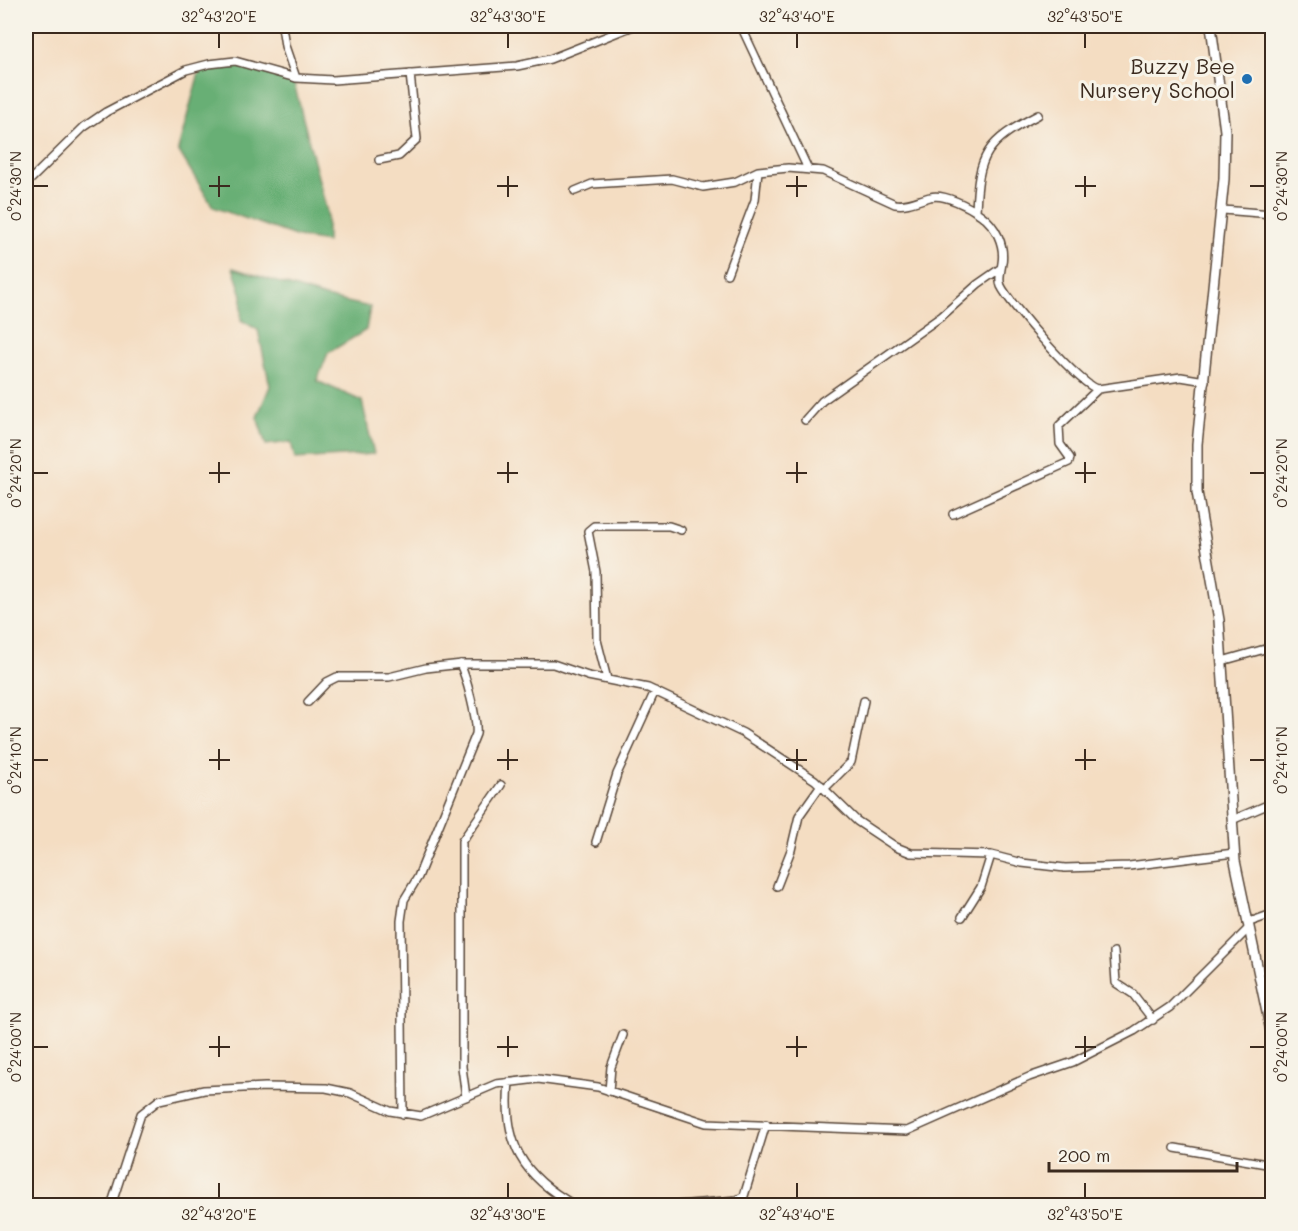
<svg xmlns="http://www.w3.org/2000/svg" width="1298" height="1231" font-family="Mali,sans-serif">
	<rect width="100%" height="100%" fill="#f7f3e8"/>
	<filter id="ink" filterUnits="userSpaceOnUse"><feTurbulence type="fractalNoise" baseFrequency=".0167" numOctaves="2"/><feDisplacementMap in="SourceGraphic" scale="12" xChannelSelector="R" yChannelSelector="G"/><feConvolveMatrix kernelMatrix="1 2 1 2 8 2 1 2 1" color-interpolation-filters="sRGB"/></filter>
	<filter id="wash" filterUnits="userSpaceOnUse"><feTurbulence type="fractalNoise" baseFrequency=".008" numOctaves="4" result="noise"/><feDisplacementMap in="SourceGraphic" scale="24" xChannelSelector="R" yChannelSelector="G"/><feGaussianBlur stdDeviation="1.35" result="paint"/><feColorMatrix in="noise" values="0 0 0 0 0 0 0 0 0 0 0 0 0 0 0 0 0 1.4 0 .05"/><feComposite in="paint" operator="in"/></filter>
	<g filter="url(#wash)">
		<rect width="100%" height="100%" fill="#f4ddc2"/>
		<path fill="#68af75" stroke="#526c4a" stroke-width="1.5" d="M201 65H235L293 79 327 212V242L298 237 213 207 178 150Z
			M233 268 325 297 370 307 366 330 328 353 317 381 362 401 374 454 295 459 291 442 266 445 257 417 270 386 258 330 241 320 242 295Z"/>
	</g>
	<g filter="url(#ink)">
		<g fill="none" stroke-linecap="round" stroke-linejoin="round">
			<g stroke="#574537" stroke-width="10">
				<path id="minor" d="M282 26 285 46 296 78
					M741 26 808 169
					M379 160 399 156 417 139 410 74
					M26 184 84 127 106 112 186 70 209 64 235 61 296 78 333 80 517 66 550 59 633 26
					M575 191 592 184 672 179 703 187 735 182 758 171 788 168 823 171 895 204C908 206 918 200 930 197 944 193 970 207 981 215 996 226 1005 245 1002 263 1001 271 998 279 1001 286 1009 303 1082 388 1098 389L1181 377 1205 381
					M1223 210 1272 214
					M976 212C978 154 986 142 1038 115
					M727 274 755 200 758 171
					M805 420 822 401 942 316 978 284 1001 268
					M953 514 1069 462 1070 458 1060 444 1059 426 1098 389
					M1222 661 1272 647
					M607 679 597 640 596 572 588 531 594 526H669L681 530
					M308 702 327 682 337 677H389L426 668 462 664H553L588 676 648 688 743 733 815 780 857 821 896 847 911 853 991 855 1022 863 1065 868 1129 866 1234 853
					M825 788 851 762 864 701
					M1232 820 1272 803
					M596 842 617 774 655 691
					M777 886 791 850 799 816 821 785
					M962 917 981 887 991 855
					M1247 923 1272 914
					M1114 952 1116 983 1133 994 1153 1020
					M509 1082C503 1144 522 1176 576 1206
					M609 1091 611 1067 623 1035
					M466 1097 462 1067V841L501 785
					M403 1114 401 921 404 900 418 877 476 734C478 721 466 676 460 664
					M1175 1148 1272 1165
					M111 1206 141 1114 159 1100 204 1090 265 1087 326 1088 350 1093 390 1111 421 1116 496 1084 538 1079 598 1087 706 1123 907 1131 1029 1077 1073 1062 1134 1031 1170 1007 1248 929
					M665 1206 737 1200 744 1196 766 1124"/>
			</g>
			<g stroke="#574537" stroke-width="12">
				<path id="tertiary" d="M1211 26 1225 131 1224 179 1197 444V492L1219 620 1235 861 1272 1036"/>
			</g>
			<use href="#minor" stroke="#fff" stroke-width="7"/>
			<use href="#tertiary" stroke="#fff" stroke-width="9"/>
		</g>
	</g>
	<path fill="none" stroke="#3b2a1e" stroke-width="2" d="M219 33V48M508 33V48M797 33V48M1085 33V48M219 176V197M508 176V197M797 176V197M1085 176V197M33 186H48M209 186H230M497 186H518M786 186H807M1075 186H1096M1250 186H1265M219 462V483M508 462V483M797 462V483M1085 462V483M33 473H48M209 473H230M497 473H518M786 473H807M1075 473H1096M1250 473H1265M219 749V770M508 749V770M797 749V770M1085 749V770M33 760H48M209 760H230M497 760H518M786 760H807M1075 760H1096M1250 760H1265M219 1036V1057M508 1036V1057M797 1036V1057M1085 1036V1057M33 1047H48M209 1047H230M497 1047H518M786 1047H807M1075 1047H1096M1250 1047H1265M219 1183V1198M508 1183V1198M797 1183V1198M1085 1183V1198"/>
	<circle fill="#1f6fb2" stroke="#f7f3e8" stroke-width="2" cx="1247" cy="79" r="6"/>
	<g text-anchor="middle" stroke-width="6" stroke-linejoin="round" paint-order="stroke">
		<g font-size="21" fill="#3b2a1e" stroke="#f7f3e8" text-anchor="end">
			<text x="1235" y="74">Buzzy Bee<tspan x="1235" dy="24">Nursery School</tspan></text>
		</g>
	</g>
	<rect width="1298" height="1231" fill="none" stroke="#f7f3e8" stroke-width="66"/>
	<path d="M1049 1162v9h188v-9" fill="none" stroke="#3b2a1e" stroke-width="3"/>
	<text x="1058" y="1162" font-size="18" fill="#3b2a1e" stroke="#f7f3e8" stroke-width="4.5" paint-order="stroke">200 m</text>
	<rect x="33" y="33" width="1232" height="1165" fill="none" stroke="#3b2a1e" stroke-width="2"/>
	<g font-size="15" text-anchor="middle" fill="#3b2a1e">
		<text x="219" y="22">32°43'20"E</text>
		<text x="508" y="22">32°43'30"E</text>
		<text x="797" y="22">32°43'40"E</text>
		<text x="1085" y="22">32°43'50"E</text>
		<text transform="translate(16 186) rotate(-90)" y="5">0°24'30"N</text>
		<text transform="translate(1282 186) rotate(-90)" y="5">0°24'30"N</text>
		<text transform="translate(16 473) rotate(-90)" y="5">0°24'20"N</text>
		<text transform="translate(1282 473) rotate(-90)" y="5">0°24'20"N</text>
		<text transform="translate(16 760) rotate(-90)" y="5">0°24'10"N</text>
		<text transform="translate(1282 760) rotate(-90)" y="5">0°24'10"N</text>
		<text transform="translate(16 1047) rotate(-90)" y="5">0°24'00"N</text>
		<text transform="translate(1282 1047) rotate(-90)" y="5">0°24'00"N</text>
		<text x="219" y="1220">32°43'20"E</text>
		<text x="508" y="1220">32°43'30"E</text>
		<text x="797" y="1220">32°43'40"E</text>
		<text x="1085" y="1220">32°43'50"E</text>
	</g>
</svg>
